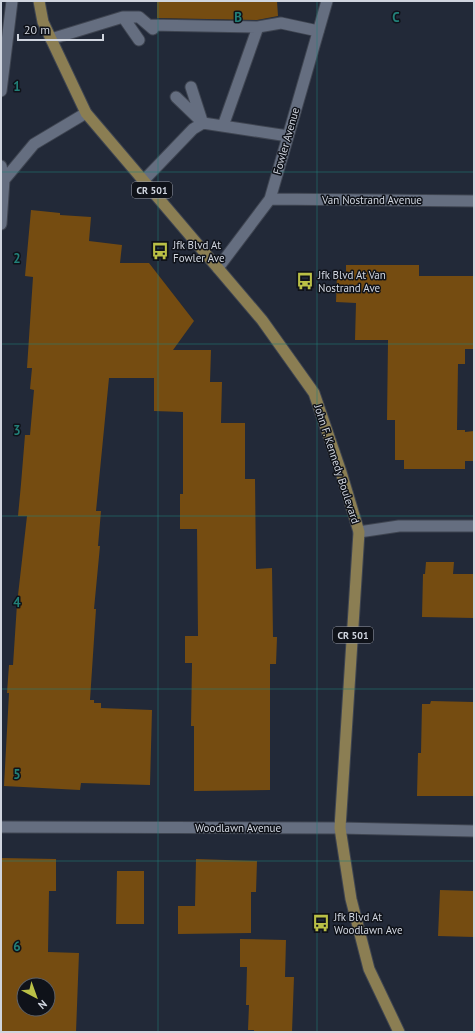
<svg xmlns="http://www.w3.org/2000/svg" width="475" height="1033" font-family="'PT Sans',sans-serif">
	<rect width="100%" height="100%" fill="#222938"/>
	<path fill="#754c11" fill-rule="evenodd" d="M157 1H277L278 16 257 20 157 18Z
		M31 210 60 213V215L91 217 89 241 122 245 120 263H149L194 321 173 350H211L210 382H222L221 423H245V479H255L256 569 272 568 273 637H277L276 664H270V790L194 791V726H191L192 663H185V636H198L197 529H180V494H183V412L154 411V378H109L96 511H101L98 546H100L94 609H96L90 700H94V703H101V708L152 710 150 785 81 783 80 790 4 786 9 693H7L9 665H13L17 604 27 516H18L21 484 25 435H30L34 390 30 389 32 368H27L33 277 25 276Z
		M346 265H419V276H474V349H465V364H458L457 430H465V432L474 431V461H465V469H404V460H395V420H387L388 340H355L356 303 336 302 337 272H346Z
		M426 562H454L453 574H474V618L422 617 423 574H425Z
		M431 701 474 702V796H417L418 753H421L422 704H430Z
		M1 858 56 859V891H49L48 952 79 953 76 1032H1ZM24 985H48V1009H24Z
		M196 859 257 861 256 892H251V933L178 934V906H195Z
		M117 871H144V924H116Z
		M440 890 474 891V937L438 936Z
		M240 939 286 940 285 977H294L292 1032H254V1030H248L249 1005H246L247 967H240Z"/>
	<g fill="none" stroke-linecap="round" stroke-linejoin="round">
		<g stroke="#3f4551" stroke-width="13">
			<path id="service" d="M123 17 139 40
				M149 25 258 27 281 23 318 31
				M51 39 123 17H139L153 29
				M191 87 202 121
				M176 97 203 123
				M223 126 258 27
				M144 180 193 129 203 123 288 136"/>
		</g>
		<g stroke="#3f4551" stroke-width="13">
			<path id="minor" d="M270 199 474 201
				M218 268 270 199 327 1
				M359 532 399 526H474"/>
		</g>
		<g stroke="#3f4551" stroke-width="13">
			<path id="tertiary" d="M1 91 12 1
				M1 166 4 180 1 224
				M4 180 34 144 86 113
				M1 827 340 828 474 831"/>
		</g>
		<g stroke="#3f4551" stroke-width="13">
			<path id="primary" d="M39 1 43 22 86 113 262 320 314 393 341 472 359 532 340 828 351 899 369 969 399 1032"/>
		</g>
		<use href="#service" stroke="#656e80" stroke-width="11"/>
		<use href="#minor" stroke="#656e80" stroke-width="11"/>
		<use href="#tertiary" stroke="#656e80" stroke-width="11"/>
		<use href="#primary" stroke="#8b7e53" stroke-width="11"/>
	</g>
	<path fill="none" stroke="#228079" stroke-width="1" stroke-opacity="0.55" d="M158 1V1032M317 1V1032M1 172H474M1 344H474M1 516H474M1 689H474M1 861H474"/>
	<defs>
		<g id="bus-bare" transform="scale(1.38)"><path d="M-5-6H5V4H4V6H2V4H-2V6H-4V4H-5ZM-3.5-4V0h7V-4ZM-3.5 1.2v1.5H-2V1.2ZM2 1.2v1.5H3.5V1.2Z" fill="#bac046" stroke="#0f1219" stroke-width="2.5" paint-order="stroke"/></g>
	</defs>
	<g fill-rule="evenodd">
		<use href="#bus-bare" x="160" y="251"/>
		<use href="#bus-bare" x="305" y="281"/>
		<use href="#bus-bare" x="321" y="923"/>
	</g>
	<g text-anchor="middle" stroke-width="3" stroke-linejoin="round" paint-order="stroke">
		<g fill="#0f1219" stroke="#969aa4" stroke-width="1">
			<rect x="132" y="182" width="40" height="16" rx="3"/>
			<rect x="333" y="627" width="40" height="16" rx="3"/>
		</g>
		<g font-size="10" font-weight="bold" fill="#d0d5df">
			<text x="152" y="194">CR 501</text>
			<text x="353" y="639">CR 501</text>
		</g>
		<g font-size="11" fill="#d0d5df" stroke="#0f1219">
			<text transform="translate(286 141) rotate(-74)" y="4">Fowler Avenue</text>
			<text x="372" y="204">Van Nostrand Avenue</text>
			<text transform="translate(337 464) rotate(72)" y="4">John F. Kennedy Boulevard</text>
			<text x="238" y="832">Woodlawn Avenue</text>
		</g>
		<g font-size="11" fill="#d0d5df" stroke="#0f1219" text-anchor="start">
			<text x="173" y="249">Jfk Blvd At<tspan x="173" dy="13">Fowler Ave</tspan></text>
			<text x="318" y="279">Jfk Blvd At Van<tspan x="318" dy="13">Nostrand Ave</tspan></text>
			<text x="334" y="921">Jfk Blvd At<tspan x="334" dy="13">Woodlawn Ave</tspan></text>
		</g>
	</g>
	<g font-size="13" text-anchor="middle" font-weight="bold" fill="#228079" stroke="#0f1219" stroke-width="3" stroke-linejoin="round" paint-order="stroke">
		<text x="238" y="22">B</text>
		<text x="396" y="22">C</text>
		<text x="17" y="91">1</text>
		<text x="17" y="263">2</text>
		<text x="17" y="435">3</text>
		<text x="17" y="607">4</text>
		<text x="17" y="779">5</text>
		<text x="17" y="951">6</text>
	</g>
	<rect width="475" height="1033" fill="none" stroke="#d0d5df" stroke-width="4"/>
	<g transform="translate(36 997) rotate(139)"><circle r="19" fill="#0f1219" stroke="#5c6068"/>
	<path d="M0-3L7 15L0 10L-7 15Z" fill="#bac046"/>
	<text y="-6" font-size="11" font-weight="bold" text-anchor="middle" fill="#d0d5df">N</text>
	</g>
	<path d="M18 34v6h85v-6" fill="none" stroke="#d0d5df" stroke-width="2"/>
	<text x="24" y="34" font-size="12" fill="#d0d5df" stroke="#0f1219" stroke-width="3" paint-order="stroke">20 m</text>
</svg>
